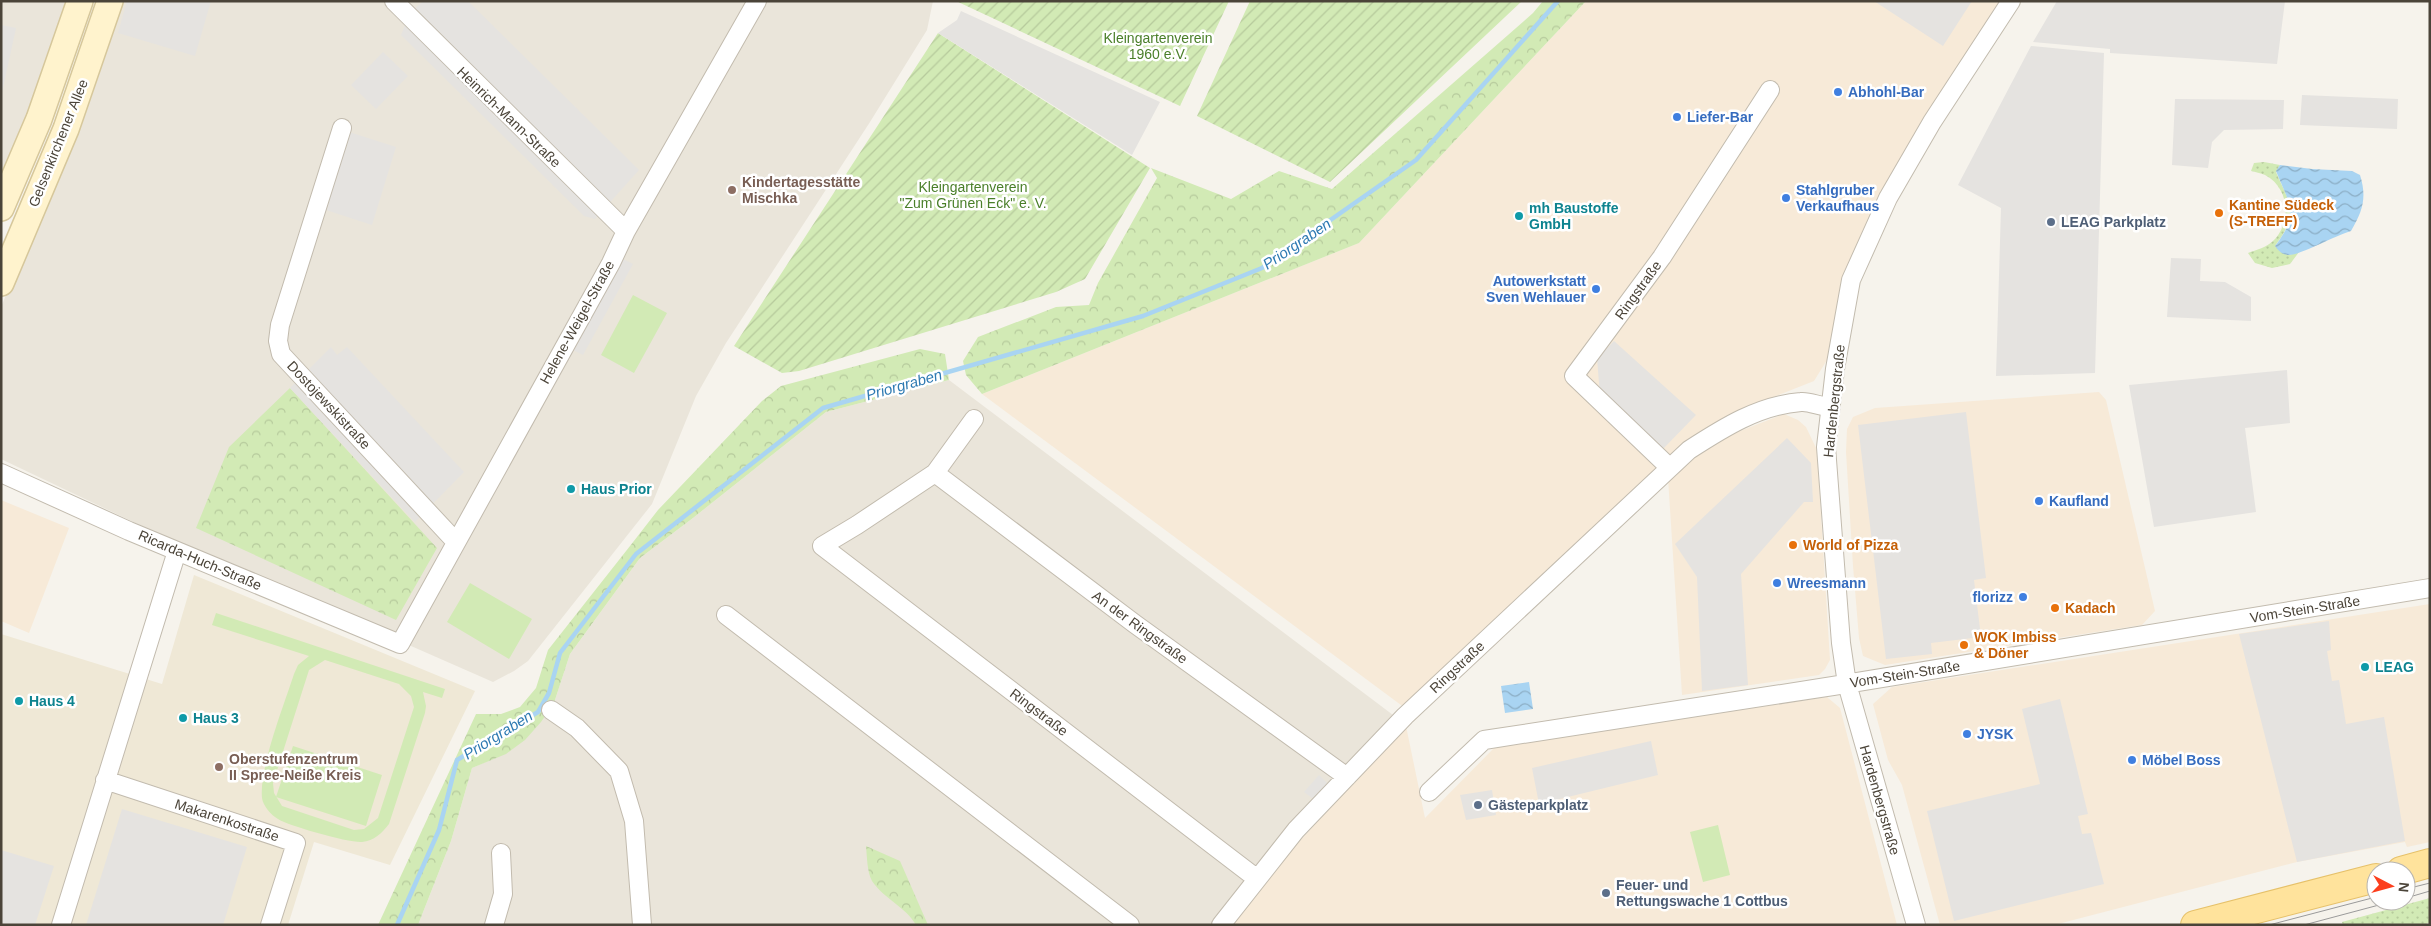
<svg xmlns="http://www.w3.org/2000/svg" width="2431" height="926" font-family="Helvetica,sans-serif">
	<defs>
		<pattern id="grass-dots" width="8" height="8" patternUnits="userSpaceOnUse" patternTransform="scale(1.25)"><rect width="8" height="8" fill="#d2eab5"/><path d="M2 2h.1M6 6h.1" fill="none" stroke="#b6ca9c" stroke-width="1.8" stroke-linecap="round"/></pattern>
		<pattern id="forest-crowns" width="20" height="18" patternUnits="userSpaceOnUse" patternTransform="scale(1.25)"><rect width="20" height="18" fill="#d2eab5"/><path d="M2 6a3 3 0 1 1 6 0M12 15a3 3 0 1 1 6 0" fill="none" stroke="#b6ca9c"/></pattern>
		<pattern id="garden-furrows" width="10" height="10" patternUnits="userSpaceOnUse" patternTransform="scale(1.25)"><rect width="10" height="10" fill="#d2eab5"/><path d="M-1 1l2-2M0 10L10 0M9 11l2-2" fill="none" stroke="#b6ca9c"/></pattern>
		<pattern id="water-waves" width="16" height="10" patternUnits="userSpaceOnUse" patternTransform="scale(1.25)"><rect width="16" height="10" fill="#a9d4f2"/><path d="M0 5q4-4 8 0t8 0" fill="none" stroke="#8caec5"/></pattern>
	</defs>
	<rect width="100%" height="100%" fill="#f6f3ec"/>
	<path fill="#eae5da" d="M1 1H71L1 186Z
		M116 1H933L927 30 870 122 726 343 696 396 652 504 528 661 514 671 493 682 188 548 1 459V307L70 141Z
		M949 380 1393 715 1252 872 1213 925H418L451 841 472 768 506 753 554 703 570 654 640 558 693 518 826 412Z"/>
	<path fill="#f7ead8" d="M1586 1H2006L1843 279 1827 360 1814 381 1761 402 1730 417 1405 708 982 394 1359 243Z
		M2099 392 2106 400 2155 611 2142 625 1885 665 1863 656 1859 638 1853 566 1846 452 1847 429 1853 417 1875 408Z
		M1784 414 1798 420 1806 427 1817 450 1830 660 1825 669 1819 675 1682 695 1668 478 1717 440Z
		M1 500 69 528 29 633 1 621Z
		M2430 604V842L2407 847 2405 842 2297 862 2054 925H1940L1902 785 1888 760 1873 704 1892 687Z
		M1827 697 1840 708 1897 925H1230L1262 882 1406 726 1425 818 1495 747Z"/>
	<path fill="#efe8d6" d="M194 575 475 691 390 865 314 842 288 925H1V634L162 684Z"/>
	<path fill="url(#grass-dots)" d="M2264 162 2280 165 2276 172C2291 207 2300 212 2275 246L2289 255 2299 252 2290 264 2272 268 2255 263 2248 253C2256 250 2267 247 2273 241 2292 223 2290 188 2265 175 2261 173 2255 172 2251 171L2254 163Z
		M2430 898V922L2424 925H2343L2342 922Z"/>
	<path fill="url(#forest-crowns)" d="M1543 1H1586L1359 243 982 394 966 375 963 361 978 337 1056 307 1089 305 1098 283 1157 178 1151 168 1231 199 1279 171 1332 189 1533 13Z
		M920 349 945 354 949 380 826 412 693 518 640 558 570 654 554 703 541 722 525 740 506 754 472 768 451 841 418 925H378L476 714H501L520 707 536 688 548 650 630 546 658 510 762 401 781 386Z
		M290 388 437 548 396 620 196 528 229 447Z
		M866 846 900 861 928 925H916C906 907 884 899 872 881 867 872 867 856 866 846Z"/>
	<path fill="url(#garden-furrows)" d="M956 1H1229L1180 106Z
		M1250 1H1522L1330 182 1197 116Z
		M938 33 1150 168 1085 279 1056 292 799 371 782 373 734 346Z"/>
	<path fill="#d2eab5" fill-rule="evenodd" d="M633 295 667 313 634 373 601 355Z
		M470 583 532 619 509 659 447 622Z
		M216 613 445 689 442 698 423 692 426 706 425 713 389 824C382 833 374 841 362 842 349 843 289 826 278 819 271 815 263 806 262 798 259 768 284 705 294 674L298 665 309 656 212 625ZM325 660 399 684 411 696 414 707 378 818 364 829 354 830 282 806 274 793 273 783 309 670Z
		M293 746 382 775 366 826 276 797Z
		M1718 825 1730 875 1703 882 1690 832Z"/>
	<path fill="#e5e3e0" d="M127 1H211L195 56 118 33Z
		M423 1H468L639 170 595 219 584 216 401 35 410 13Z
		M1874 1H1972L1943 46Z
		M2057 1H2285L2277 64 2110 53V49L2033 42Z
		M961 11 1160 102 1132 155 938 33 957 20Z
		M1 25 16 28 1 97Z
		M2031 46 2104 53 2095 373 1996 376 2001 208 1958 185Z
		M383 52 408 76 376 109 351 85Z
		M2302 95 2398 99 2397 129 2300 125Z
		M2175 99 2284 100 2283 129 2224 130 2212 142 2208 168 2172 165Z
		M346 131 396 147 372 225 323 209Z
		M2171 258 2201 259 2200 281 2225 282 2251 297V321L2167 317Z
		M623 259 633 264 583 355 573 350Z
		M1614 341 1696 415 1663 449 1600 396 1597 358Z
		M331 347 337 355 347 347 464 472 415 522 290 388Z
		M2287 370 2290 423 2245 428 2256 512 2154 527 2129 385Z
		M1966 412 1986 578 1974 580 1981 637 1931 643 1932 654 1886 659 1858 425Z
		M1787 438 1811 463 1813 502H1804L1741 574 1748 685 1702 691 1697 577 1675 544Z
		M2329 621 2331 650 2327 651 2332 681 2339 680 2346 724 2384 717 2405 841 2297 862 2239 634Z
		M2060 699 2088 814 2078 816 2082 834 2091 833 2104 884 1954 921 1927 811 2040 784 2022 709Z
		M1651 741 1658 775 1539 804 1532 768Z
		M1319 775 1330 786 1316 801 1304 792Z
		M1492 790 1496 815 1466 820 1460 795Z
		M122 809 247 847 223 925H86Z
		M1 850 54 866 35 925H1Z"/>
	<path fill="url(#water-waves)" d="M2280 165 2312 169 2352 171 2360 175C2367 197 2363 211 2351 231 2336 235 2299 256 2288 255 2281 254 2279 251 2275 246 2300 213 2290 206 2276 171Z
		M1529 682 1533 709 1505 713 1501 686Z"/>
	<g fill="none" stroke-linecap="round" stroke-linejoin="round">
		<path stroke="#a9d4f2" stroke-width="4.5" d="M397 925 439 830 457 760 538 712 549 693 560 653 636 554 823 408 1143 316 1262 268 1416 160 1558 1"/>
		<g stroke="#c2bbae" stroke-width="20">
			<path id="street" d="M394 1 626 231
				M342 128 280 325 278 341 281 354 456 542
				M974 419 935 473 1135 624 1347 777
				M1669 467 1574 376 1662 257 1770 90
				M1 473 129 531 400 644 611 263 626 231 757 1
				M935 473 857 525 822 546 1256 878
				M726 615 1130 925
				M551 710 577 728 619 771 634 821 642 925
				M105 780 296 843 270 925
				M1429 792 1484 740 1833 686 2430 588
				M61 925 177 551
				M494 925 503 894 501 853
				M1221 925 1296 830 1405 716 1689 450C1723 428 1759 405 1801 402 1810 401 1820 407 1831 407
				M1916 925 1847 684 1841 643 1826 447 1835 369 1851 280 1888 198 1932 122 2011 1"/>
		</g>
		<g stroke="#d6c79b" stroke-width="28">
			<path id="secondary" d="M1 208 39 119 80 1
				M1 283 66 129 110 1"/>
		</g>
		<g stroke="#e6c16a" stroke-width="30">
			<path id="primary" d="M2401 871 2430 863
				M2195 925 2376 878"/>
		</g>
		<use href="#street" stroke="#fff" stroke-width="18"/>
		<use href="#secondary" stroke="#fff3cd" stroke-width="25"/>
		<use href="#primary" stroke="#ffe39c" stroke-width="28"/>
		<path stroke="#9a9a9a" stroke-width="1" d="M2406 889 2430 883
			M2406 898 2430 891
			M2269 925 2376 897
			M2304 925 2394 901"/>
	</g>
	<g fill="#3f7fe0" stroke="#fff" stroke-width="2">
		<circle cx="1838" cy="92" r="5"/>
		<circle cx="1677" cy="117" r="5"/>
		<circle cx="1786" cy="198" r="5"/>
		<circle cx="1596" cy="289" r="5"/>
		<circle cx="2039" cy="501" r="5"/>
		<circle cx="1777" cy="583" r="5"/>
		<circle cx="2023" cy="597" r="5"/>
		<circle cx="1967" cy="734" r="5"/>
		<circle cx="2132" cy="760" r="5"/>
	</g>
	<g fill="#8d6e63" stroke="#fff" stroke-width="2">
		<circle cx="732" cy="190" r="5"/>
		<circle cx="219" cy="767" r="5"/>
	</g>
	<g fill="#e8710a" stroke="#fff" stroke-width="2">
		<circle cx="2219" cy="213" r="5"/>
		<circle cx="1793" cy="545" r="5"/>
		<circle cx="2055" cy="608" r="5"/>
		<circle cx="1964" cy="645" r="5"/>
	</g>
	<g fill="#0f9aa8" stroke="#fff" stroke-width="2">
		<circle cx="1519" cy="216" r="5"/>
		<circle cx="571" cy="489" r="5"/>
		<circle cx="2365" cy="667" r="5"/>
		<circle cx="19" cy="701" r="5"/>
		<circle cx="183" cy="718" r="5"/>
	</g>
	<g fill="#5c6f8a" stroke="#fff" stroke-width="2">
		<circle cx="2051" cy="222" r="5"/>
		<circle cx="1478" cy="805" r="5"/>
		<circle cx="1606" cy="893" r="5"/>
	</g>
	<g text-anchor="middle" stroke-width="5" stroke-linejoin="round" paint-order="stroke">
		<g font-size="14" fill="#4a7f2a" stroke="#fff">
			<text x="1158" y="43">Kleingartenverein<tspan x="1158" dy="16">1960 e.V.</tspan></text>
			<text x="973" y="192">Kleingartenverein<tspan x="973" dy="16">"Zum Grünen Eck" e. V.</tspan></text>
		</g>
		<g font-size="14" font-weight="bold" fill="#366cbe" stroke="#fff" text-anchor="start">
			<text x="1848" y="97">Abhohl-Bar</text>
			<text x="1687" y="122">Liefer-Bar</text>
			<text x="1796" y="195">Stahlgruber<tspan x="1796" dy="16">Verkaufhaus</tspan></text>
			<text x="1586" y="286" text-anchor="end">Autowerkstatt<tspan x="1586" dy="16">Sven Wehlauer</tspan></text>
			<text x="2049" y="506">Kaufland</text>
			<text x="1787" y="588">Wreesmann</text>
			<text x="2013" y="602" text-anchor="end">florizz</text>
			<text x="1977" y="739">JYSK</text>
			<text x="2142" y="765">Möbel Boss</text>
		</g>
		<g font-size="14" fill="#4b4439" stroke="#fff">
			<text transform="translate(509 117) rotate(44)" y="5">Heinrich-Mann-Straße</text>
			<text transform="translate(58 143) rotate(-68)" y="5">Gelsenkirchener Allee</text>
			<text transform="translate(1638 290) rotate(-54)" y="5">Ringstraße</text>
			<text transform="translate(577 322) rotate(-61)" y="5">Helene-Weigel-Straße</text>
			<text transform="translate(1834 401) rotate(-84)" y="5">Hardenbergstraße</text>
			<text transform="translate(329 405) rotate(47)" y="5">Dostojewskistraße</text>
			<text transform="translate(200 560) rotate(23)" y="5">Ricarda-Huch-Straße</text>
			<text transform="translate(2305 609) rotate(-9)" y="5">Vom-Stein-Straße</text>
			<text transform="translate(1140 627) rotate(36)" y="5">An der Ringstraße</text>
			<text transform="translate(1457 667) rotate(-43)" y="5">Ringstraße</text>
			<text transform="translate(1905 674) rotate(-9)" y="5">Vom-Stein-Straße</text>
			<text transform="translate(1039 712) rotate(37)" y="5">Ringstraße</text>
			<text transform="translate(1880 800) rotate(74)" y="5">Hardenbergstraße</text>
			<text transform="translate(227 820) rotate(18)" y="5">Makarenkostraße</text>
		</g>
		<g font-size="14" font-weight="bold" fill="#785e54" stroke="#fff" text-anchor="start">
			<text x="742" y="187">Kindertagesstätte<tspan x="742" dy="16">Mischka</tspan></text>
			<text x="229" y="764">Oberstufenzentrum<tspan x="229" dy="16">II Spree-Neiße Kreis</tspan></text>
		</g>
		<g font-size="14" font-weight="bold" fill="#c56008" stroke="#fff" text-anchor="start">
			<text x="2229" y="210">Kantine Südeck<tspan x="2229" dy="16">(S-TREFF)</tspan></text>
			<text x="1803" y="550">World of Pizza</text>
			<text x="2065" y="613">Kadach</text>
			<text x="1974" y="642">WOK Imbiss<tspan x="1974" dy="16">&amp; Döner</tspan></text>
		</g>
		<g font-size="14" font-weight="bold" fill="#0d838f" stroke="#fff" text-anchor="start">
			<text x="1529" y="213">mh Baustoffe<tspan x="1529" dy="16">GmbH</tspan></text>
			<text x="581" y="494">Haus Prior</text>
			<text x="2375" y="672">LEAG</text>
			<text x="29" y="706">Haus 4</text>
			<text x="193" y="723">Haus 3</text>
		</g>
		<g font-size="14" font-weight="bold" fill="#4e5e75" stroke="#fff" text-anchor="start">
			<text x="2061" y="227">LEAG Parkplatz</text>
			<text x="1488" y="810">Gästeparkplatz</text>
			<text x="1616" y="890">Feuer- und<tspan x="1616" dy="16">Rettungswache 1 Cottbus</tspan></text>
		</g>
		<g font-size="15" font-style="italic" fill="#2e7ab2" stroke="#fff">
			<text transform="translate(1297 244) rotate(-34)" y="5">Priorgraben</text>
			<text transform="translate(904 385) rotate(-16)" y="5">Priorgraben</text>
			<text transform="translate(498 735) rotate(-32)" y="5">Priorgraben</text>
		</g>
	</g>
	<rect width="2431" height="926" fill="none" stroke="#4b4439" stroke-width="5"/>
	<g transform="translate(2391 886) rotate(96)"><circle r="24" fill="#ffffff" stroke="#b7b4b0"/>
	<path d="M0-4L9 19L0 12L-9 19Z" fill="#fc3f1d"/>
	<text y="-8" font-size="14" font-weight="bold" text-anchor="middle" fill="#4b4439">N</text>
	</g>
</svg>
